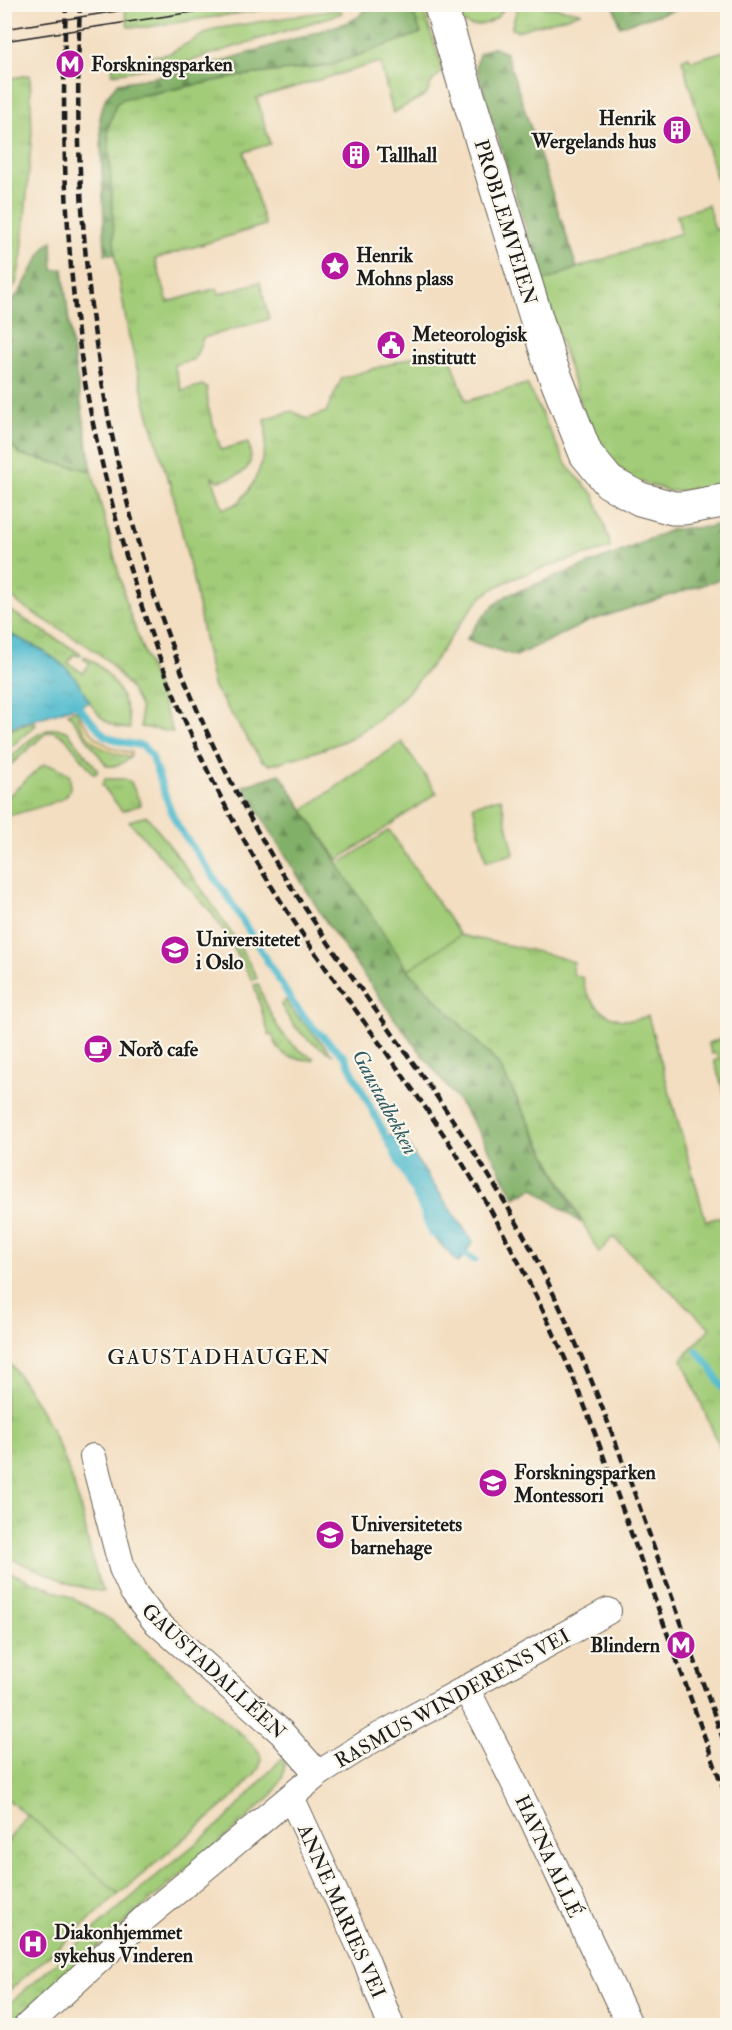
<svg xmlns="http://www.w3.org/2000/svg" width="732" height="2030" font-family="'IM FELL Double Pica',serif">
	<defs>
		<pattern id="grass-tufts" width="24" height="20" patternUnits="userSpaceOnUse" patternTransform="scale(1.5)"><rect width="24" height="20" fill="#a2cc78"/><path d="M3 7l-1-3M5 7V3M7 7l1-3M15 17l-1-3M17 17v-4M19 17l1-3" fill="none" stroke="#8baf67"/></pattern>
		<pattern id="forest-firs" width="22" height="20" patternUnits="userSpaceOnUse" patternTransform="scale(1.5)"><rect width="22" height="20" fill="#81b068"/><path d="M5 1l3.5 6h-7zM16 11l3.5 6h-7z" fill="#698e55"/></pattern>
		<pattern id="sand-dots" width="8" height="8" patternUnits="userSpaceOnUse" patternTransform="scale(1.5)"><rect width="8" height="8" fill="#eeda9e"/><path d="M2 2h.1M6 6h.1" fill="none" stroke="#ccba88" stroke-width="1.8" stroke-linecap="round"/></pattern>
		<pattern id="park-crowns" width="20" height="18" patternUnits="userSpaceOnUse" patternTransform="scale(1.5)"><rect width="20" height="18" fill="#a2cc78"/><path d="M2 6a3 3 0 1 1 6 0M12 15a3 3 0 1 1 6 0" fill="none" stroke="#8baf67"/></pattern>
		<pattern id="water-ripples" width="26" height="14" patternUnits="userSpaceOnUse" patternTransform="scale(1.5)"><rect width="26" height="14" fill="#51bbce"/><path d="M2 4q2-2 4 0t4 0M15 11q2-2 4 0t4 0" fill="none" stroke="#46a0b0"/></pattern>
	</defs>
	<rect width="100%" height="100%" fill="#fbf7ec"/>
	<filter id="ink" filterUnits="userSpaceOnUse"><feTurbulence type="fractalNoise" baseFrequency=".0167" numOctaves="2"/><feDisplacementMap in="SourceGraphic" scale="12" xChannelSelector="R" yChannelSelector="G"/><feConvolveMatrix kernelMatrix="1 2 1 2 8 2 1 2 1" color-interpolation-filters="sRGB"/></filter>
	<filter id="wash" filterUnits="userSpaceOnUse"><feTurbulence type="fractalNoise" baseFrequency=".008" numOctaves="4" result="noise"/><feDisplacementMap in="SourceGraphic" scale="24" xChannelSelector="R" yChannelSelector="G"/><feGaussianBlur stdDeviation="1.35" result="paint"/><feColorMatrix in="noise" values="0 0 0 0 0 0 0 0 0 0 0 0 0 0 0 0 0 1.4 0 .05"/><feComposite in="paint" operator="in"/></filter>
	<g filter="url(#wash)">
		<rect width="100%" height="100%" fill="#f3dec1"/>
		<path fill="url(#grass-tufts)" stroke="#5f744a" stroke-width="1.5" d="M124 5V4L294 5 147 27H128Z
			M410 5H422L443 70 431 83 427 94 393 113 380 62 257 98 270 144 244 152 265 225 155 259 168 302 217 288 219 294 260 282 269 319 203 338 195 359 174 365 182 391 202 385 207 388 208 407 221 450 248 442C257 469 242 476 219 481L212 477 223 509C229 507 236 505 240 501 260 480 269 447 265 419L292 411 307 419 326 412 342 378 447 347 466 401 527 384 567 466 594 495 609 539 610 548C580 557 503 576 482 597 463 616 445 648 427 670 406 696 378 724 348 739 324 751 295 757 270 765L261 760 213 686 194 584 170 481H168L145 401 128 332 113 245 108 129 116 104 127 96 146 95 240 76 331 65 420 32Z
			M457 5H505C500 20 487 25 471 26L462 22Z
			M518 5H539L580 12 581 13 517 31 512 29V26Z
			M340 9 342 13 190 61 112 74 113 63 115 62 168 54 214 29Z
			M727 50 728 199 723 201 682 59 689 57 691 61Z
			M30 75 32 132 22 254 16 284 5 297V79Z
			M708 205 715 230 727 226V483L700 490 669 491 634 480 612 462 590 434 542 282 577 268 681 233 677 215Z
			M4 439 21 455 92 471 128 609 173 732 141 727 140 706 130 688 107 660 88 646 22 606 5 591V585L7 584 4 576Z
			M4 607 81 654 79 656 74 654 68 663 83 673 90 663 83 659 85 656C112 672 128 699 130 729 91 727 89 689 65 668 49 652 25 641 5 632Z
			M77 709C81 738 104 753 130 757V758L117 766H107L68 713Z
			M35 722 36 725 5 752V731Z
			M57 728 68 732 97 769V773L94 774 65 737 53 731 46 733 5 770V763C19 750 37 729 57 728Z
			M44 764 57 767 69 774C71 781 71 791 65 797 56 804 17 813 5 817V799Z
			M105 779H124L131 782 141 805 122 811 102 785Z
			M147 816C186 867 227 920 257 978L252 980 222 928 210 911 129 821Z
			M460 935C498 944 537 949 574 962L572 969 574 975 583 978C584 999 607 1021 628 1020 635 1020 642 1018 648 1016L706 1221 727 1215V1464L682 1359 710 1328 613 1237 599 1253 499 1065 408 970Z
			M258 984C270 1015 282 1045 314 1058L313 1060C291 1059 279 1058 272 1035H269L254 985Z
			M286 1000 290 1008 333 1055C308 1041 294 1031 281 1005Z
			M727 1037 728 1095H725L714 1061 719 1059 716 1053 712 1054 708 1043Z
			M5 1357C38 1399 63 1447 78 1499 87 1530 90 1562 103 1592L73 1585 5 1556Z
			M4 1570 73 1598 111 1620 252 1744 259 1752 262 1760 258 1770 235 1796 119 1894 5 1797Z
			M281 1759 285 1760 283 1776 274 1793 236 1828 123 1924 10 2025H5L4 2008 149 1882 228 1817Z"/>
		<path fill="url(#forest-firs)" stroke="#4e6642" stroke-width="1.5" d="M370 5H410L421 33 331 65 240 76 122 99 116 104 108 129 115 254H105L100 115 106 97 118 83 179 73 213 64 349 22 358 17Z
			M614 5V4L676 5 673 6 675 10 619 26Z
			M492 47 506 53 577 268 542 282 476 66 479 54Z
			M52 241 53 270 63 269 72 348 92 471 21 455 5 439V308L19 293 45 247Z
			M727 522V577L590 621 516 656 466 640C478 622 489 607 508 595L618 553 673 529 708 527Z
			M280 774 408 970 499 1065 581 1223 533 1188 515 1198 481 1135 459 1102 397 1022 326 922 243 786Z"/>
		<path fill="url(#sand-dots)" stroke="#857b5d" stroke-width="1.5" d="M77 709H78C87 733 105 751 132 752L130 757C103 753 81 739 77 709Z"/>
		<path fill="url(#park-crowns)" stroke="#5f744a" stroke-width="1.5" d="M28 1815 119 1894 5 1994V1844Z"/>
		<path fill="#a2cc78" stroke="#5f744a" stroke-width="1.5" d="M402 742 437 793 338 860 303 810Z
			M501 798 514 854 486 861 473 805Z
			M389 830 460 935 408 970 338 865Z"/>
		<path fill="url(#water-ripples)" stroke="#366c75" stroke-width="1.5" d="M5 632C28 642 55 655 72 674 79 682 84 693 90 702L5 729Z
			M400 1131 418 1162 473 1242 458 1263 431 1233 421 1206 386 1138Z"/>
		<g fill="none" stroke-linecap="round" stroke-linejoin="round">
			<path stroke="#51bbce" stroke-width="7" d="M78 706 105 736 121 742 143 746 151 755 172 814 179 828 228 897 293 1003 312 1026 345 1057 421 1206 431 1233 434 1235
				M459 1251 475 1260
				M697 1351 709 1365 728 1397"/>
		</g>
	</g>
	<g filter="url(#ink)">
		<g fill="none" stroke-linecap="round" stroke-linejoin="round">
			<g stroke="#676056" stroke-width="28">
				<path id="minor" d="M93 1457 122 1568 133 1592 155 1621 281 1732 318 1774
					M466 1688 531 1816 630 2026
					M291 1797 366 1960 391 2026
					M27 2026 147 1916 318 1774 372 1740 608 1611"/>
			</g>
			<g stroke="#676056" stroke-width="35">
				<path id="tertiary" d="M440 4 550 363 586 454 609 482 640 499 673 508H684L728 500"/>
			</g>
			<use href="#minor" stroke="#fff" stroke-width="26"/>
			<use href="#tertiary" stroke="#fff" stroke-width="33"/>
			<path stroke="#1c1c1c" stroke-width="1.5" d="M4 29 162 4
				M4 41 245 4"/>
			<path stroke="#1c1c1c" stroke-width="4.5" stroke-dasharray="9 4.5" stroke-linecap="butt" d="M66 4C61 128 65 253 84 376 93 431 107 484 121 538 156 663 203 777 272 887 344 1004 436 1108 501 1229 526 1275 549 1321 570 1370 594 1427 614 1486 635 1544 666 1630 697 1716 728 1802
				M80 4C67 309 123 622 288 882 367 1006 461 1117 530 1247 575 1332 608 1421 641 1511 670 1592 699 1672 728 1753"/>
		</g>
	</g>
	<defs>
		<g id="metro-disc" transform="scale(1.5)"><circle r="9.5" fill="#b5179e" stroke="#fbf7ec"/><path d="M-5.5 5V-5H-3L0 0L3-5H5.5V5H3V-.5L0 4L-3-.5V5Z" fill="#fff"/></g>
		<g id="building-disc" transform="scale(1.5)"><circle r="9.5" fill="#b5179e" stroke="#fbf7ec"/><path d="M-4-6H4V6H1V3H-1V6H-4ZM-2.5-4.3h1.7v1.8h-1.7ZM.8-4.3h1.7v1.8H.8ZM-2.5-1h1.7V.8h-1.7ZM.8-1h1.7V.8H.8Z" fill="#fff"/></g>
		<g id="sight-disc" transform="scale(1.5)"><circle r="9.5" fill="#b5179e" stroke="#fbf7ec"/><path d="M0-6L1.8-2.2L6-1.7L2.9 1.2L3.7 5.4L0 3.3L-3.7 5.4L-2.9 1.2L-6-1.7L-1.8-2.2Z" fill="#fff"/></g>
		<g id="civic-disc" transform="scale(1.5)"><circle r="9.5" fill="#b5179e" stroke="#fbf7ec"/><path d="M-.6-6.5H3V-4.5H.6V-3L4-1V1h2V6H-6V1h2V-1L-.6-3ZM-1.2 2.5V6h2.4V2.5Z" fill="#fff"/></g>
		<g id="university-disc" transform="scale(1.5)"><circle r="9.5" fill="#b5179e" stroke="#fbf7ec"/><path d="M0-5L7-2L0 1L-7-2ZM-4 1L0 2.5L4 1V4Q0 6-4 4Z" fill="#fff"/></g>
		<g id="cafe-disc" transform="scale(1.5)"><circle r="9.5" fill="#b5179e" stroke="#fbf7ec"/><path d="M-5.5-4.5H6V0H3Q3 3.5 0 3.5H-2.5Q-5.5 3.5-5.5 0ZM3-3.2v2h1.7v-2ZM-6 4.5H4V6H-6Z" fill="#fff"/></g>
		<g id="school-disc" transform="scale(1.5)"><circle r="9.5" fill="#b5179e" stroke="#fbf7ec"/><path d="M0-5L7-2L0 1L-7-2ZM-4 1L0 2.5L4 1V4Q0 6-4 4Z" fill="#fff"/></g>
		<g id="hospital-disc" transform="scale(1.5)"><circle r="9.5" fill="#b5179e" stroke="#fbf7ec"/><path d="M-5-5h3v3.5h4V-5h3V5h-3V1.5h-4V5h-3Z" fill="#fff"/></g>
	</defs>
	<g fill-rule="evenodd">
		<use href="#metro-disc" x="70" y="64"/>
		<use href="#building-disc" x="677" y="130"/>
		<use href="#building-disc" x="356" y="155"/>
		<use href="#sight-disc" x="335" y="266"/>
		<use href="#civic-disc" x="391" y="345"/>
		<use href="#university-disc" x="175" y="950"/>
		<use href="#cafe-disc" x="98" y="1049"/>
		<use href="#school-disc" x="493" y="1483"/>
		<use href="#school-disc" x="330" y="1535"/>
		<use href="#metro-disc" x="681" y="1645"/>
		<use href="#hospital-disc" x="33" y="1944"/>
	</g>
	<g text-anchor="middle" stroke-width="4.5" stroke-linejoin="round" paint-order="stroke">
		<g font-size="20" font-weight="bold" fill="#1c1c1c" stroke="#fbf7ec" text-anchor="start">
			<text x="91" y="71">Forskningsparken</text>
			<text x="656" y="125" text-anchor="end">Henrik<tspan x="656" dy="23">Wergelands hus</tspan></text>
			<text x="377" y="162">Tallhall</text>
			<text x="356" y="262">Henrik<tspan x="356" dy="23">Mohns plass</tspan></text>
			<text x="412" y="341">Meteorologisk<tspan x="412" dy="23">institutt</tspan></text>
			<text x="196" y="946">Universitetet<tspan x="196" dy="23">i Oslo</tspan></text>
			<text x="119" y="1056">Norð cafe</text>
			<text x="514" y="1479">Forskningsparken<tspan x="514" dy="23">Montessori</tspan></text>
			<text x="351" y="1531">Universitetets<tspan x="351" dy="23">barnehage</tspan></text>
			<text x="660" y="1652" text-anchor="end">Blindern</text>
			<text x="54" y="1939">Diakonhjemmet<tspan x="54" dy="23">sykehus Vinderen</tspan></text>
		</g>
		<g font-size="20" fill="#1c1c1c" stroke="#fbf7ec">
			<text transform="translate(506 222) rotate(73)" y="7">PROBLEMVEIEN</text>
			<text transform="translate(214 1671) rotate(43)" y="7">GAUSTADALLÉEN</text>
			<text transform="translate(452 1698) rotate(-29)" y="7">RASMUS WINDERENS VEI</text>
			<text transform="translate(549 1856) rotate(65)" y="7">HAVNA ALLÉ</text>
			<text transform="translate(342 1911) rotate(66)" y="7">ANNE MARIES VEI</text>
		</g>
		<g font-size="21" font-style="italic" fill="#315c63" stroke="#fbf7ec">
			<text transform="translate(385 1102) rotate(62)" y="7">Gaustadbekken</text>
		</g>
		<g font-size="21" letter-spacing="1.5" fill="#1c1c1c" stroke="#fbf7ec">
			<text x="219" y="1364">GAUSTADHAUGEN</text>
		</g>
	</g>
	<rect width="732" height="2030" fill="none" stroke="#fbf7ec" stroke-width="24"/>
</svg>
